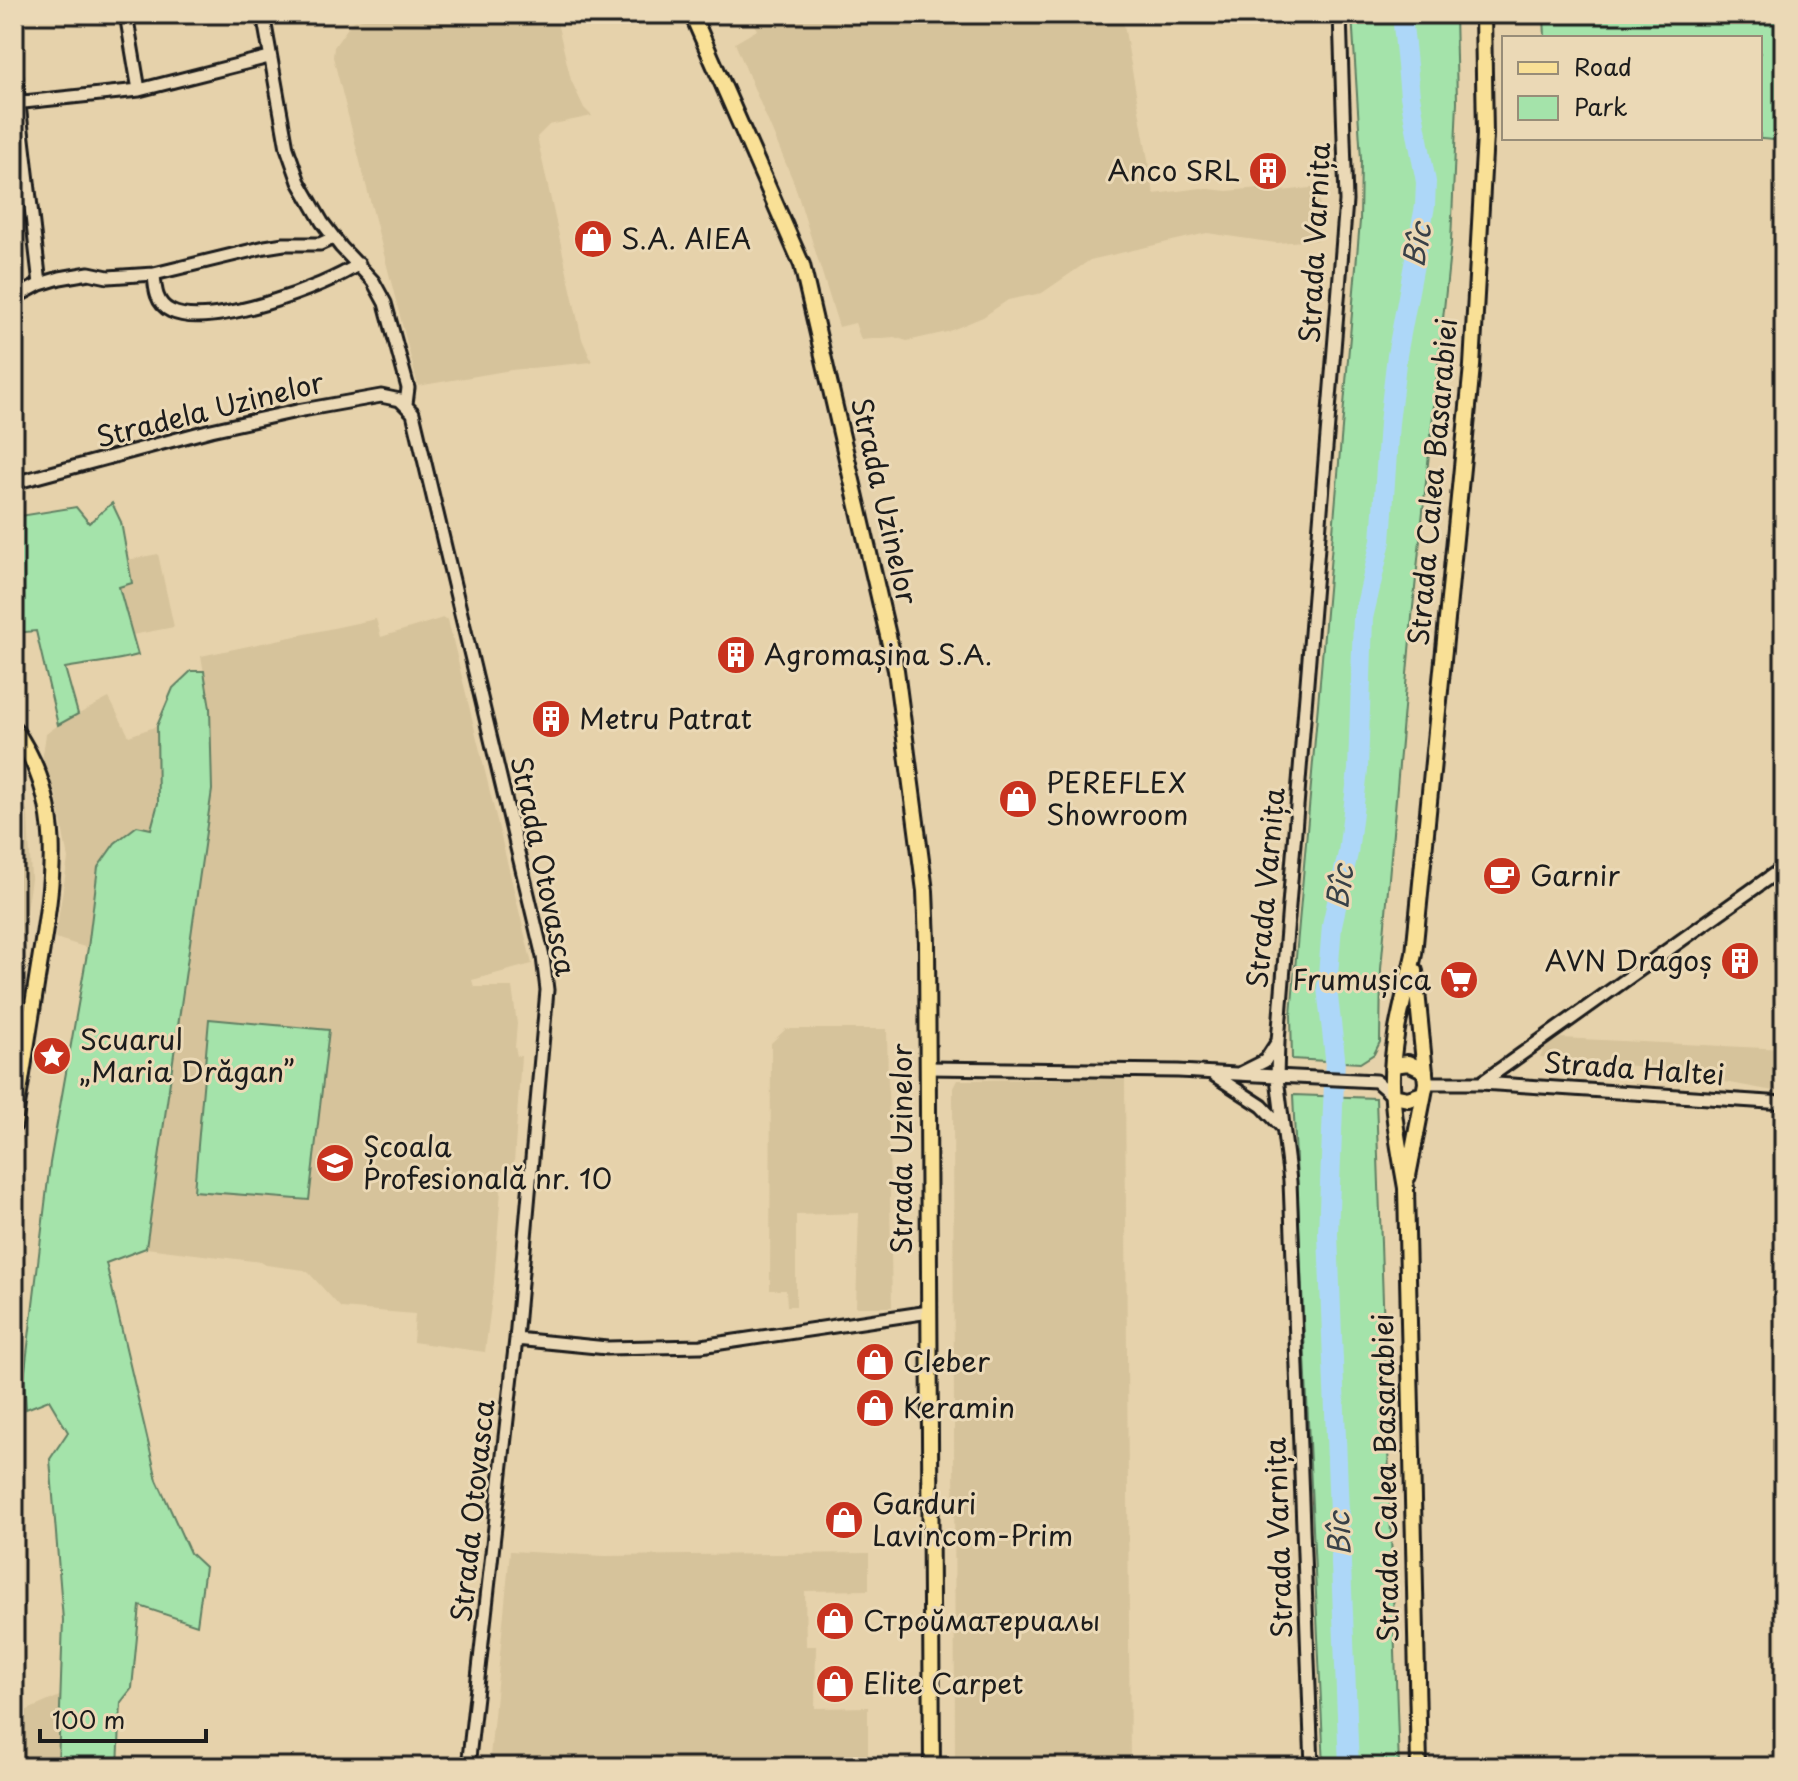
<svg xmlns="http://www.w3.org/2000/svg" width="1798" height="1781" font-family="'Playpen Sans',sans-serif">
	<rect width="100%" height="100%" fill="#e6d2ab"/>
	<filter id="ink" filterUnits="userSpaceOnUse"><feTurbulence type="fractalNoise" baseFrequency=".0125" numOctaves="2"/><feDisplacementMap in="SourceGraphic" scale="16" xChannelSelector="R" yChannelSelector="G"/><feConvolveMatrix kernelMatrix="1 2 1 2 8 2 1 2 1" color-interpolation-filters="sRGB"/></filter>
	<g filter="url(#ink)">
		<path fill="#d6c39b" d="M377 14H555L571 80 584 108 592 116 549 125 537 137 582 339 592 362 511 370 418 386 333 57 334 47 352 22Z
			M749 14H1122L1154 194 1201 188 1227 191 1270 187 1271 192 1320 187 1318 240 1276 243 1207 233 1090 260 1042 293 1008 300 983 317 947 332 907 341 894 337 861 340 855 323 839 327 794 183 735 43 757 30Z
			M158 554 174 627 132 635 119 587 131 583 127 560Z
			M443 618 448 620 532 964 472 980 474 987H512L517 1024 515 1047 517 1056H521L513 1178 502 1177 494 1282 485 1352 413 1342 415 1314 341 1308 309 1273 304 1270 266 1265 261 1262 146 1248 212 790 210 708 201 656 376 619 381 637Z
			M109 698 129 736 157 726 158 803 151 830 137 827 115 843 98 867 88 948 55 938 68 859 56 794 42 761 46 734 58 725Z
			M14 775 28 814 31 879 14 987Z
			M786 1029H887L892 1307H856L859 1213 796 1215V1306H787L786 1290H770L771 1043Z
			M1561 1038 1784 1049V1093L1645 1067 1540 1057 1546 1046Z
			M1125 1078 1130 1767H955L953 1088 957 1080Z
			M510 1551 605 1556 869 1553V1590L805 1591 806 1646H816L815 1708 868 1707V1767H489Z
			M62 1695 65 1767H14V1716Z"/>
		<path fill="#a4e3aa" stroke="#608063" stroke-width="2" d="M1352 14H1455L1457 102 1451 242 1412 617 1381 969 1380 1042 1374 1054 1360 1063 1292 1059 1291 1015 1360 221 1361 159Z
			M1544 14H1784V141L1751 138H1760V38H1545Z
			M112 503 121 522 132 583 119 587 138 655C113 662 91 663 65 668L78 714 58 725 36 631 14 633V517L76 507 89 523Z
			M191 671H204L210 708 212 790 146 1248 106 1263 157 1480 190 1553 205 1567 197 1625 140 1606 132 1688 121 1702 118 1767H58L63 1620 50 1459 68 1432 49 1400 26 1409 24 1379 50 1163 88 948 98 867 115 843 137 826 151 829 158 803 157 726 173 688Z
			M209 1019 329 1030 309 1200 194 1191Z
			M1293 1095 1376 1098 1399 1767H1324Z"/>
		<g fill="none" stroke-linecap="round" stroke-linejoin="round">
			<path stroke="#add7f8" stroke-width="20" d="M1349 1767 1328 1234 1335 1057 1327 988 1332 925 1348 853 1358 770 1363 618 1381 541 1389 423 1397 355 1425 206 1426 182 1410 96 1402 14"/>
			<g stroke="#1c1c1c" stroke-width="17">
				<path id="minor" d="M126 14 139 90
					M263 14 287 148 299 182 322 222 341 247 373 281 385 303 408 388 406 404
					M14 62 40 284
					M14 103 139 90 269 57
					M154 274C155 289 156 304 171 311 209 330 325 287 359 264
					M14 298 40 284 60 278 89 273 108 277 154 274 265 247 284 244H320L333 238
					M14 483 211 430 297 411 381 396 400 400 413 413 543 957 547 990 516 1339 468 1767
					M927 1068 1178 1071 1376 1081 1393 1096
					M1241 1073 1265 1061 1278 1041
					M1214 1075 1262 1106 1282 1127
					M1426 1083H1481L1784 1103
					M1481 1083 1784 867
					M516 1339 607 1348 701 1346 929 1312
					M1312 1767 1290 1181 1277 1078 1278 1041 1346 201 1340 14"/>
			</g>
			<g stroke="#1c1c1c" stroke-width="20">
				<path id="major" d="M692 14 802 265 896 670 925 891 927 943 932 1767
					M14 729C70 808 51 890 37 979 29 1028 22 1076 14 1125
					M1394 1065 1408 1063 1425 1071
					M1393 1096 1408 1099 1423 1094
					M1408 1176 1426 1083 1415 971
					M1419 1767 1406 1188C1400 1153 1393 1119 1392 1083 1391 1040 1405 996 1414 954L1472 366 1485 135 1483 14"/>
			</g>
			<use href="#minor" stroke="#ebd9b6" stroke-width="11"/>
			<use href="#major" stroke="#f9e096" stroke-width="14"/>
		</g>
	</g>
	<defs>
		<g id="building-disc" transform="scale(2)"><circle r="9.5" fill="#c8321e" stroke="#ebd9b6"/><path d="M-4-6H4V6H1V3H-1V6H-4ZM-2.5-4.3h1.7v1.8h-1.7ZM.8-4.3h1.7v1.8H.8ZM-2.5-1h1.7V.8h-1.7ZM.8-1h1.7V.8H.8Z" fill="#fff"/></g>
		<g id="shop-disc" transform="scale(2)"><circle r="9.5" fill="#c8321e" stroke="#ebd9b6"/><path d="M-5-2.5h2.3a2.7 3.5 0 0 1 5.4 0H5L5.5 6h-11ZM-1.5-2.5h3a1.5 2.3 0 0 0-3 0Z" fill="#fff"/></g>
		<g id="cafe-disc" transform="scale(2)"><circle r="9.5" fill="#c8321e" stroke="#ebd9b6"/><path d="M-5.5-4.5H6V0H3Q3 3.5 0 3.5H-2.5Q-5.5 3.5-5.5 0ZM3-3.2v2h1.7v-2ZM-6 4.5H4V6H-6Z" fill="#fff"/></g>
		<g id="supermarket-disc" transform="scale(2)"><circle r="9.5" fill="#c8321e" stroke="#ebd9b6"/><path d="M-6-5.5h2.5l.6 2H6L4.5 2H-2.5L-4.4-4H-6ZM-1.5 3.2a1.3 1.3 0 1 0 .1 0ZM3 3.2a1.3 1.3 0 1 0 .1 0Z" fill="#fff"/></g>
		<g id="sight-disc" transform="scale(2)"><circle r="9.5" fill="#c8321e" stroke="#ebd9b6"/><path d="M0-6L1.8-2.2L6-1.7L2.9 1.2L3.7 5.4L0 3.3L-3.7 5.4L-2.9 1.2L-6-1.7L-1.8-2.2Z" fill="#fff"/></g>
		<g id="university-disc" transform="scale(2)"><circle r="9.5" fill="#c8321e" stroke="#ebd9b6"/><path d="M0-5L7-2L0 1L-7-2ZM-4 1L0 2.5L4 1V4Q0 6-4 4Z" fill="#fff"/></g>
	</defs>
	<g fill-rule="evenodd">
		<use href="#building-disc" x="1268" y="171"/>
		<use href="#shop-disc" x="593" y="239"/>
		<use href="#building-disc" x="736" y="655"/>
		<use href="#building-disc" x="551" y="719"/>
		<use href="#shop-disc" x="1018" y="799"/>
		<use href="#cafe-disc" x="1502" y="876"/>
		<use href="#building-disc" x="1740" y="961"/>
		<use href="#supermarket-disc" x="1459" y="980"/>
		<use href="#sight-disc" x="52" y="1056"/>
		<use href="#university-disc" x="335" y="1163"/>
		<use href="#shop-disc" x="875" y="1362"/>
		<use href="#shop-disc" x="875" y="1408"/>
		<use href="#shop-disc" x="844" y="1520"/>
		<use href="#shop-disc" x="835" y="1621"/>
		<use href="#shop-disc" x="835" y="1684"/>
	</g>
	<g text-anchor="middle" stroke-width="6" stroke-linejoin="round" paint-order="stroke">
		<g font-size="28" fill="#1c1c1c" stroke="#ebd9b6" text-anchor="start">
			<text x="1240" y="181" text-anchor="end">Anco SRL</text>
			<text x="621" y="249">S.A. AIEA</text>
			<text x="764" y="665">Agromașina S.A.</text>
			<text x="579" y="729">Metru Patrat</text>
			<text x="1046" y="793">PEREFLEX<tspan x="1046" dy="32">Showroom</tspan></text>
			<text x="1530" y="886">Garnir</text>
			<text x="1712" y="971" text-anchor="end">AVN Dragoș</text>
			<text x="1431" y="990" text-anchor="end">Frumușica</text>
			<text x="80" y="1050">Scuarul<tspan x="80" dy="32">„Maria Drăgan”</tspan></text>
			<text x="363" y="1157">Școala<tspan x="363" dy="32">Profesională nr. 10</tspan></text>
			<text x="903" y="1372">Cleber</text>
			<text x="903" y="1418">Keramin</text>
			<text x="872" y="1514">Garduri<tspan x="872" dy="32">Lavincom-Prim</tspan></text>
			<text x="863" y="1631">Стройматериалы</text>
			<text x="863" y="1694">Elite Carpet</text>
		</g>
		<g font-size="28" fill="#1c1c1c" stroke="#ebd9b6">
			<text transform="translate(1315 243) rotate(-87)" y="10">Strada Varnița</text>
			<text transform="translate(210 410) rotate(-14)" y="10">Stradela Uzinelor</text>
			<text transform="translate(1433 482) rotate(-85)" y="10">Strada Calea Basarabiei</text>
			<text transform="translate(884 501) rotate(77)" y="10">Strada Uzinelor</text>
			<text transform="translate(543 866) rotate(78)" y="10">Strada Otovasca</text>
			<text transform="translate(1266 888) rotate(-85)" y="10">Strada Varnița</text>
			<text transform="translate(1634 1069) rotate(4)" y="10">Strada Haltei</text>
			<text transform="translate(902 1149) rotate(-90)" y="10">Strada Uzinelor</text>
			<text transform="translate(1386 1478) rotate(-91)" y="10">Strada Calea Basarabiei</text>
			<text transform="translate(473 1511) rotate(-84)" y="10">Strada Otovasca</text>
			<text transform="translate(1279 1538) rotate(-92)" y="10">Strada Varnița</text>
		</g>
		<g font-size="30" font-style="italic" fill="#394148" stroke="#ebd9b6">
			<text transform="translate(1418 245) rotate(-79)" y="10">Bîc</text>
			<text transform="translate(1341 887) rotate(-82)" y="10">Bîc</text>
			<text transform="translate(1340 1534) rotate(-92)" y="10">Bîc</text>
		</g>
	</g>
	<rect width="1798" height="1781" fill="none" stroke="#ebd9b6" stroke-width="48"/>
	<rect x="24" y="24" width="1750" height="1733" fill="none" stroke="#1c1c1c" stroke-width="3" filter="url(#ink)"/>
	<rect x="1502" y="36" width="260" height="104" fill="#ebd9b6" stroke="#988d78" stroke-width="2"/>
	<rect x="1518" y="62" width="40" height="12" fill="#f9e096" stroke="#988d78" stroke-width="2"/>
	<text x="1574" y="76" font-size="24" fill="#1c1c1c">Road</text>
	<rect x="1518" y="96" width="40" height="24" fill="#a4e3aa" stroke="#988d78" stroke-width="2"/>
	<text x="1574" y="116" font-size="24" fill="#1c1c1c">Park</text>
	<path d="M40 1729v12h166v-12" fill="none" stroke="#1c1c1c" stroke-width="4"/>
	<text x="52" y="1729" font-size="24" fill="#1c1c1c" stroke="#ebd9b6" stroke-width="6" paint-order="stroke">100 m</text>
</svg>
